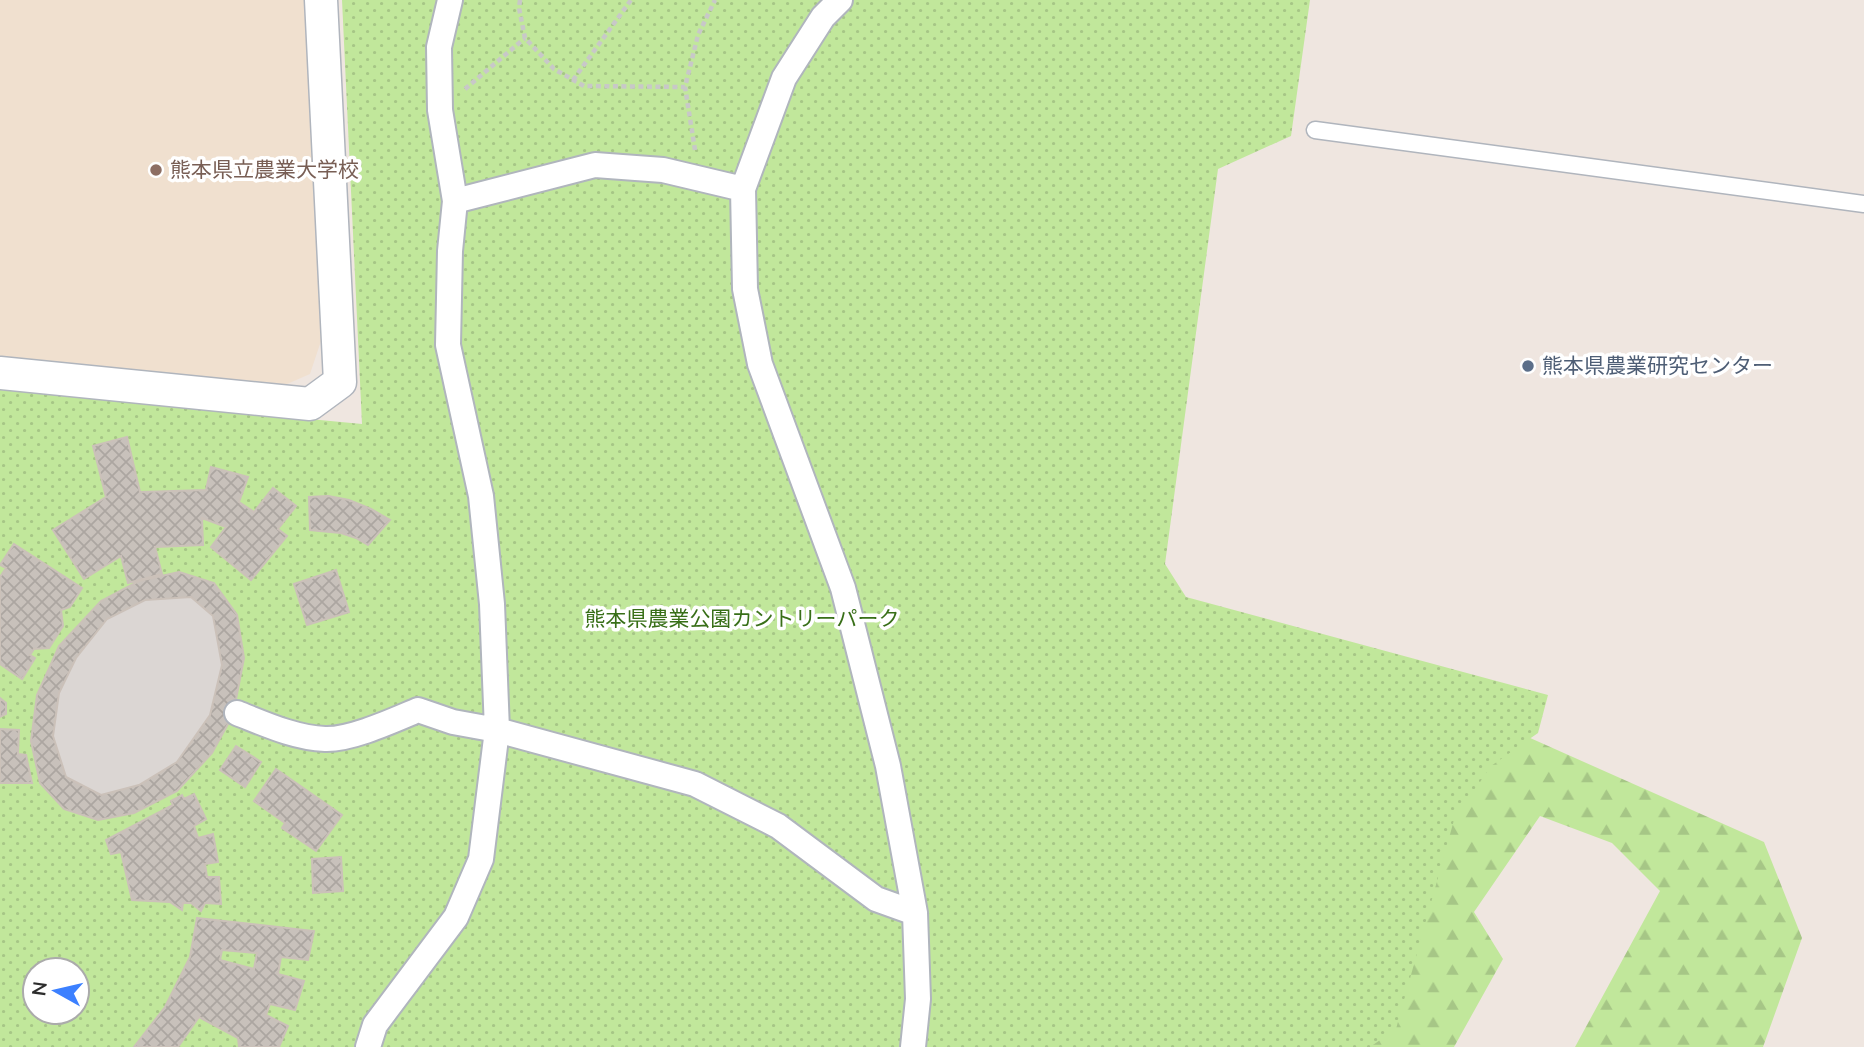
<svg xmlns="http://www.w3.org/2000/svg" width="1864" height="1047" font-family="Mulish,'Noto Sans JP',sans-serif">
	<defs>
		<pattern id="forest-firs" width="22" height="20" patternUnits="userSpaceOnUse" patternTransform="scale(1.75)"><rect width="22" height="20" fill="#c1e79b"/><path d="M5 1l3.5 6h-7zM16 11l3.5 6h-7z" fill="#a6c686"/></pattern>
		<pattern id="park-dots" width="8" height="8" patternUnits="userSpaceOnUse" patternTransform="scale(1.75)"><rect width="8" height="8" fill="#c1e79b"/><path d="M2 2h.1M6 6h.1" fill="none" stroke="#a6c686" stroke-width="1.8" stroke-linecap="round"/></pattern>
		<pattern id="building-cross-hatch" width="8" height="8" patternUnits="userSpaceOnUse" patternTransform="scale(1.75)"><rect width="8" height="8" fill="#c8c1bb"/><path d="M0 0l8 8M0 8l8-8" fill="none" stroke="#aca6a1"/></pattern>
	</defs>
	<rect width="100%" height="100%" fill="#efe6e0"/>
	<path fill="#f0e0cf" d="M0 0H304L321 341 310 374 278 388 0 357Z"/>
	<path fill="url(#forest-firs)" d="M1503 726 1764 842 1802 938 1763 1047H1575L1660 891 1612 843 1540 816 1474 912 1503 959 1454 1047H842Z"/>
	<path fill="url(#park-dots)" fill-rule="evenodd" d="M342 0H1310L1291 136 1218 169 1165 564 1186 597 1548 695 1538 733 1491 766 1454 820 1396 1029 1370 1047H0V390L362 424ZM35 970H77V1012H35Z"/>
	<path fill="#dbd6d3" d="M191 597 213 616 222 665 210 715 177 762 139 785 101 795 66 777 53 736 59 693 76 658 107 619 145 600Z"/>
	<path fill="url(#building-cross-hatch)" stroke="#cbc1b9" stroke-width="2" fill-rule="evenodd" d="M127 437 140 492 206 490 211 467 248 477 239 502 254 512 273 488 296 506 278 529 287 536 251 580 211 547 226 527 202 518 203 545 155 547 162 574 128 583 121 556 84 579 53 530 106 497 93 446Z
		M328 496 349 500 371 509 390 520 368 545 356 538 341 533 310 530 309 497Z
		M14 544 82 588 70 607 61 610 63 626 49 648 34 649 30 655 35 658 22 679 0 664V577L6 568 0 565Z
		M336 570 349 612 307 625 294 584Z
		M179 572 214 583 237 615 244 658 233 715 212 753 177 791 134 813 98 820 64 809 40 783 31 741 37 695 59 646 101 601 139 581ZM191 597 213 616 222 665 210 715 177 762 139 785 101 795 66 777 53 736 59 693 76 658 107 619 145 600Z
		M0 698 6 703V714L0 717Z
		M0 729 19 730 18 754 26 755 32 783H0Z
		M236 746 261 762 245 787 220 770Z
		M276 769 342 815 316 851 282 828 285 823 254 801Z
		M194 794 206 819 194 826 198 838 213 834 218 862 205 864 207 877H219L221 904 205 903 201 911 191 903H183L182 910 170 902 132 900 121 852 111 854 106 840 173 805 171 801 182 795 184 799Z
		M341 857 343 891 313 893 312 859Z
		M197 918 314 931 308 960 281 957 278 974 304 981 295 1010 270 1004 266 1015 288 1026 279 1047H239L238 1038 199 1017 178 1047H134L165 1007 190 957ZM222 950 257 953 254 969 220 960Z"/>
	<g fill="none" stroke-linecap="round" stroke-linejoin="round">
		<g stroke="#b0b5bd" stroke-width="19">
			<path id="service" d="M1315 130 1864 204"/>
		</g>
		<g stroke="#b0b5bd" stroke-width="28">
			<path id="pedestrian" d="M840 0 823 17 784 78 743 189 745 289 760 364 843 588 888 766 915 913 918 999 913 1047
				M455 201 595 165 663 170 743 189
				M237 713C265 724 295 738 325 739 351 740 394 720 418 710L453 722 497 730 695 784 778 826 876 899 915 913
				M368 1047 375 1025 456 917 481 859 497 730 492 604 481 496 448 345 450 251 455 201 440 110 439 47 450 0"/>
		</g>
		<g stroke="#b0b5bd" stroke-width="35">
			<path id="minor" d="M0 373 310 404 340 382 321 0"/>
		</g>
		<path stroke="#c8c8c8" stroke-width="4.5" stroke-dasharray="5 3.5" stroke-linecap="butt" d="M520 0 519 8 525 38 554 69 584 86 685 87
			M573 80 631 0
			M465 89 525 38
			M695 150 685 87 698 35 715 0"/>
		<use href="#service" stroke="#fff" stroke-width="16"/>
		<use href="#pedestrian" stroke="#fff" stroke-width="24"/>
		<use href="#minor" stroke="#fff" stroke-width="32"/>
	</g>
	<circle fill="#8d6e63" stroke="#fff" stroke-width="2.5" cx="156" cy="170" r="7"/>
	<circle fill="#5c6f8a" stroke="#fff" stroke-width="2.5" cx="1528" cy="366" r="7"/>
	<g text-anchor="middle" stroke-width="7" stroke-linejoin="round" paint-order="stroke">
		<g font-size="21" fill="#785e54" stroke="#fff" text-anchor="start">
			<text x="170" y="177">熊本県立農業大学校</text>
		</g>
		<g font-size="21" fill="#4e5e75" stroke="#fff" text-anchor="start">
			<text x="1542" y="373">熊本県農業研究センター</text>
		</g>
		<g font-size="21" fill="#386f18" stroke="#fff">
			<text x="742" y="626">熊本県農業公園カントリーパーク</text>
		</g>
	</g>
	<g transform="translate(56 991) rotate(278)"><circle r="33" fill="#ffffff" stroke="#ababab" stroke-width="2"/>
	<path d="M0-5L12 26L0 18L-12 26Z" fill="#3c80ff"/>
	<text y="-10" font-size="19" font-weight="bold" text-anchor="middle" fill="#2d2d2d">N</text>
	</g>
</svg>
